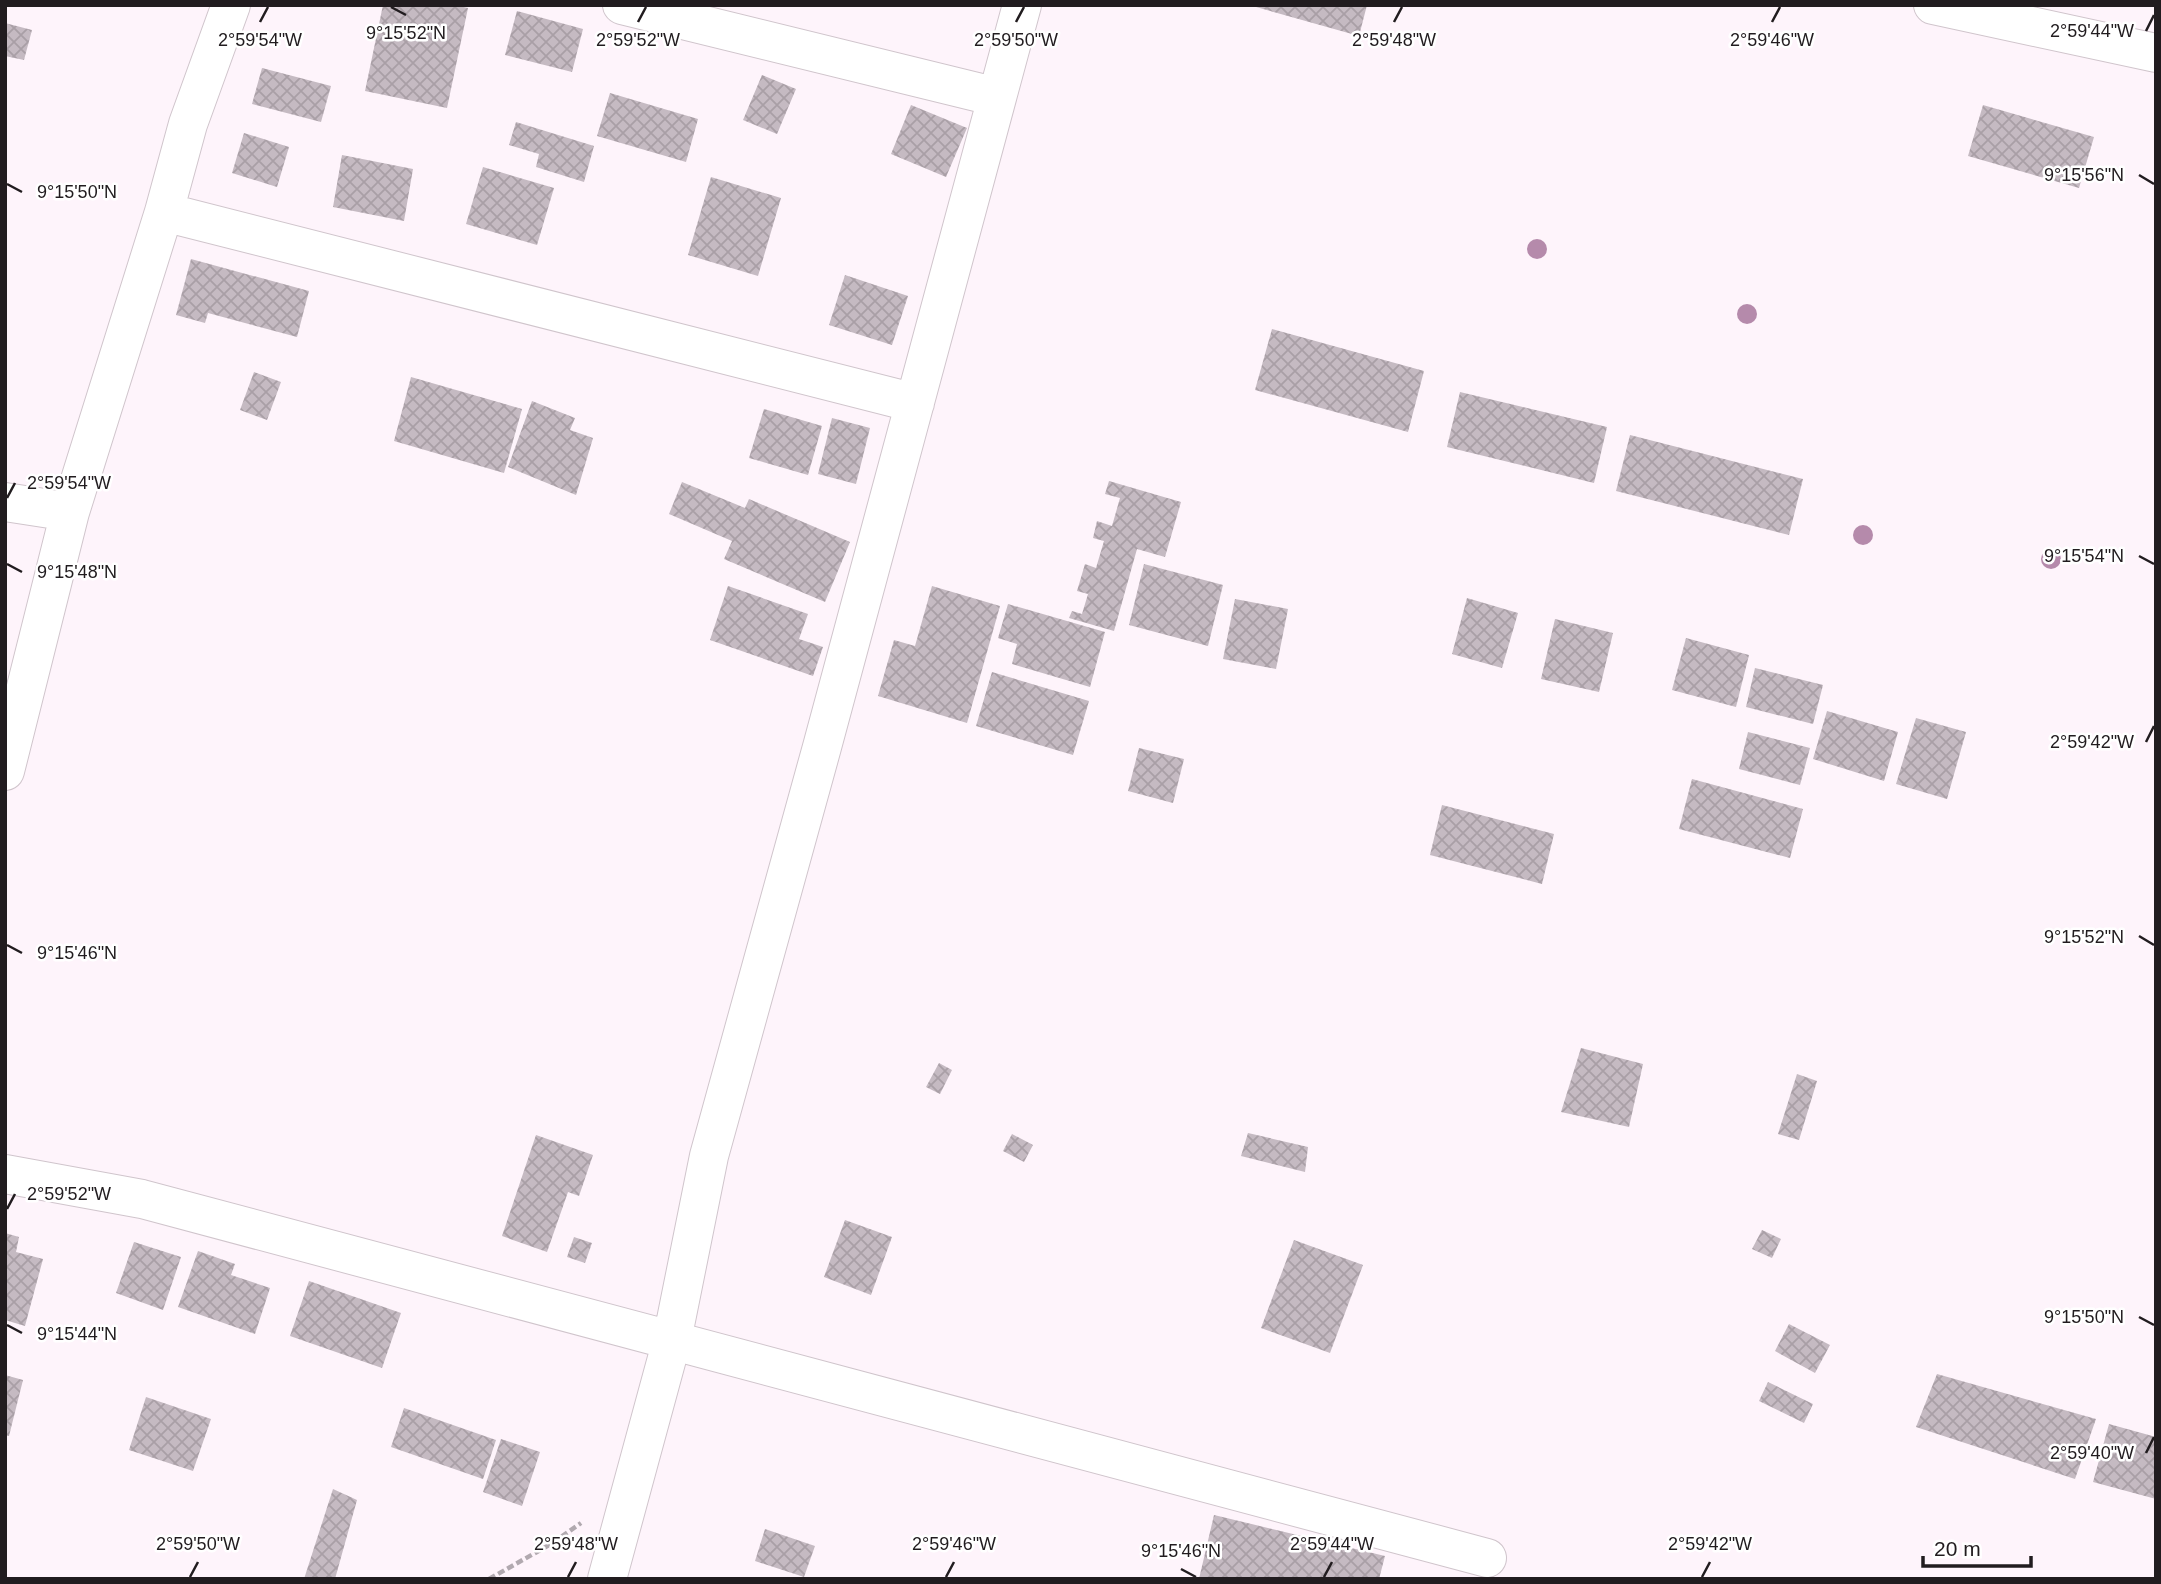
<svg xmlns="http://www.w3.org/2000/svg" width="2161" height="1584" font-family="Arial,sans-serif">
	<defs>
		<pattern id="building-cross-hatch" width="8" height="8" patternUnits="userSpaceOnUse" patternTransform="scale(1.75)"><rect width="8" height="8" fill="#c5bac2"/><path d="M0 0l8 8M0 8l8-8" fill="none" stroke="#a99fa6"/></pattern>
	</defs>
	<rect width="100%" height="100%" fill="#fef4fb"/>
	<path fill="url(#building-cross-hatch)" d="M383 5H455L468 8 447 108 365 91Z
		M1249 5H1367L1359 36Z
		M517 11 583 29 572 72 505 55Z
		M5 23 32 30 24 60 5 56Z
		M262 68 331 86 321 122 252 104Z
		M762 75 796 89 777 134 743 120Z
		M610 93 698 119 686 162 597 136Z
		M911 105 967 128 946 177 891 154Z
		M1983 105 2094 137 2079 188 1968 156Z
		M516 122 594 146 584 182 536 167 539 154 509 145Z
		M244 133 289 147 277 187 232 173Z
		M342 155 413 169 404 221 333 207Z
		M483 167 554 188 537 245 466 224Z
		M711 177 781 198 758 276 688 255Z
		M191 259 309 291 297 337 208 313 205 323 176 315Z
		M845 275 908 296 892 345 829 325Z
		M1272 329 1424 371 1408 432 1255 390Z
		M254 372 281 382 267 420 240 410Z
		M411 377 522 409 504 473 394 441Z
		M1460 392 1607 427 1594 483 1447 447Z
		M532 401 575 418 570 430 593 438 576 495 508 467Z
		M764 409 822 426 808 475 749 458Z
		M832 418 870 428 856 484 818 474Z
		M1630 435 1803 479 1789 535 1616 491Z
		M1109 481 1181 502 1165 557 1137 549 1114 631 1069 618 1072 611 1082 614 1088 594 1077 591 1085 564 1096 568 1104 541 1093 538 1097 521 1112 526 1120 498 1105 494Z
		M682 482 745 508 749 499 850 542 825 602 724 559 732 541 669 514Z
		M1144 564 1223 585 1208 646 1129 625Z
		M728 586 808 614 799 639 823 647 813 676 710 640Z
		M932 586 1000 606 967 723 878 696 894 640 915 646Z
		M1467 598 1518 613 1502 668 1452 654Z
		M1235 599 1288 609 1276 669 1223 659Z
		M1008 604 1105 632 1090 687 1012 664 1017 644 998 638Z
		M1555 619 1613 633 1599 692 1541 679Z
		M1686 638 1749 655 1736 707 1672 690Z
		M1755 668 1823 685 1813 724 1746 707Z
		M992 672 1089 701 1073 755 976 726Z
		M1827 711 1898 732 1884 781 1813 759Z
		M1916 718 1966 732 1947 799 1896 784Z
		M1748 732 1810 748 1800 785 1739 769Z
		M1139 748 1184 759 1173 803 1128 791Z
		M1692 779 1803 809 1790 858 1679 829Z
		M1442 805 1554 834 1542 884 1430 855Z
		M1581 1048 1643 1064 1629 1127 1561 1112Z
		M939 1063 952 1070 940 1094 926 1087Z
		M1797 1074 1817 1081 1799 1140 1778 1134Z
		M1248 1133 1308 1147 1305 1172 1241 1156Z
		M1012 1134 1033 1145 1024 1162 1003 1151Z
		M536 1135 593 1155 579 1196 568 1192 547 1252 502 1236Z
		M845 1220 892 1237 871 1295 824 1277Z
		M1762 1230 1781 1239 1772 1258 1752 1249Z
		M5 1233 19 1237 16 1252 43 1259 25 1326 5 1320Z
		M574 1237 592 1243 585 1263 567 1257Z
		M1294 1240 1363 1265 1330 1353 1261 1328Z
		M134 1242 181 1257 163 1310 116 1293Z
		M198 1251 235 1264 231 1275 270 1288 255 1334 178 1307Z
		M309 1281 401 1313 382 1368 290 1336Z
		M1789 1324 1830 1345 1815 1373 1775 1351Z
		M1937 1374 2096 1419 2075 1479 1916 1427Z
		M5 1375 23 1380 9 1436 5 1435Z
		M1768 1382 1813 1404 1804 1423 1759 1401Z
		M146 1397 211 1419 193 1471 129 1450Z
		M404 1408 496 1440 483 1479 391 1447Z
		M2109 1424 2156 1437V1499L2093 1482Z
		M501 1439 540 1452 522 1506 483 1492Z
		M333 1489 357 1500 335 1579H304Z
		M1214 1515 1385 1556 1379 1579H1199Z
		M765 1529 815 1546 804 1577 755 1561Z"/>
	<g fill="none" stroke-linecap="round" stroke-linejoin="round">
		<g stroke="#d0c5cc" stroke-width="40">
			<path id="street" d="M622 5 997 97
				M1933 5 2156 53
				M164 212 915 403
				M5 502 70 512
				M5 771 70 512 164 212 188 124 231 5
				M5 1174 142 1199 1487 1558
				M607 1579 672 1340 709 1156 822 747 1022 5"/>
		</g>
		<path stroke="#b1a9af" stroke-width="4.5" stroke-dasharray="7 3.5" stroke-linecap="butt" d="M489 1579 551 1544 581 1523"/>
		<use href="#street" stroke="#fff" stroke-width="38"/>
	</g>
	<g fill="#b58aab">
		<circle cx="1537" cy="249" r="10"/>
		<circle cx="1747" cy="314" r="10"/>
		<circle cx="1863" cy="535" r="10"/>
		<circle cx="2051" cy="559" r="10"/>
	</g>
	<path fill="none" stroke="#211c1f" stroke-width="2.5" d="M391 7 406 15M260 22 268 7M638 22 646 7M1016 22 1024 7M1394 22 1402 7M1772 22 1780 7M2146 31 2154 15M2139 175 2154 184M7 184 22 192M7 498 15 483M2139 556 2154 564M7 564 22 572M2146 742 2154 726M2139 936 2154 945M7 945 22 953M7 1209 15 1194M2139 1317 2154 1325M7 1325 22 1333M2146 1453 2154 1437M1181 1569 1196 1577M190 1577 198 1562M568 1577 576 1562M946 1577 954 1562M1324 1577 1332 1562M1702 1577 1710 1562"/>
	<g font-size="18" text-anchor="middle" fill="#211c1f" stroke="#fff" stroke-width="5" stroke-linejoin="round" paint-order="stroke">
		<text x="2092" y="37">2°59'44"W</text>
		<text x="406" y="39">9°15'52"N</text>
		<text x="260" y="46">2°59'54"W</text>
		<text x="638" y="46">2°59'52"W</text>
		<text x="1016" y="46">2°59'50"W</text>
		<text x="1394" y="46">2°59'48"W</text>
		<text x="1772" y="46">2°59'46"W</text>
		<text x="2084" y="181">9°15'56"N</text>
		<text x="77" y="198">9°15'50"N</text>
		<text x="69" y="489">2°59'54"W</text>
		<text x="2084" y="562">9°15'54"N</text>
		<text x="77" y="578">9°15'48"N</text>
		<text x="2092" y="748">2°59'42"W</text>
		<text x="2084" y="943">9°15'52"N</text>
		<text x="77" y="959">9°15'46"N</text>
		<text x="69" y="1200">2°59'52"W</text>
		<text x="2084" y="1323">9°15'50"N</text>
		<text x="77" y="1340">9°15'44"N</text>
		<text x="2092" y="1459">2°59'40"W</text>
		<text x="198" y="1550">2°59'50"W</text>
		<text x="576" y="1550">2°59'48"W</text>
		<text x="954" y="1550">2°59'46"W</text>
		<text x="1332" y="1550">2°59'44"W</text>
		<text x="1710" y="1550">2°59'42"W</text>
		<text x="1181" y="1557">9°15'46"N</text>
	</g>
	<rect width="2161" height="1584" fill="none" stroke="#211c1f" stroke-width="14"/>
	<path d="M1923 1556v10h108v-10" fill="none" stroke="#211c1f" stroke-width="3.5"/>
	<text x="1934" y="1556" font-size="21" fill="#211c1f" stroke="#ffffff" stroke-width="5" paint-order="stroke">20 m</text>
</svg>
